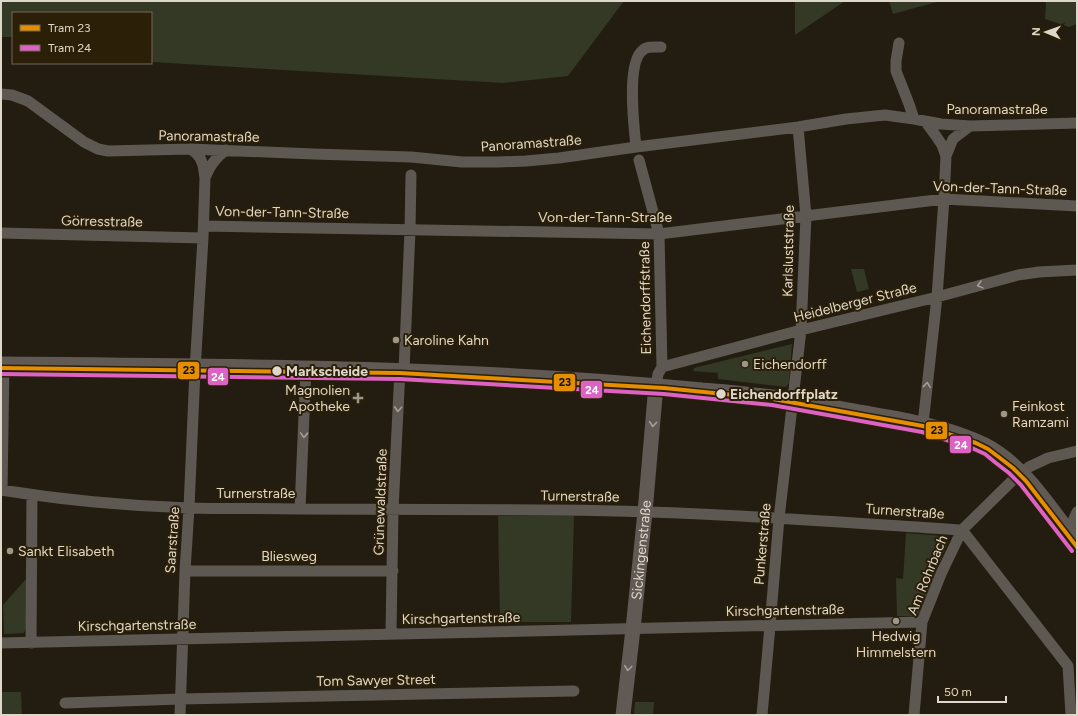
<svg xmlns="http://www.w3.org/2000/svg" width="1078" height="716" font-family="Figtree,sans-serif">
	<rect width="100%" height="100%" fill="#231c10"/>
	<path fill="#333925" d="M1 1H624L568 76 503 83 151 62V13H13V37H1Z
		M795 1H845L795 35Z
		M889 1H940L893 14Z
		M1046 1H1077V24L1069 27 1045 19Z
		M851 269H864L869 289 857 292Z
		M792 344 789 383 786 387 718 379V373L693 371 694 368Z
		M498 516H574L571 622H500Z
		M906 533 943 536 948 542 918 616H897L896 578 903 579Z
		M26 579V628L24 633 4 634 3 605Z
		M1 692H21L22 715H1Z
		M635 702H654L653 715H634Z"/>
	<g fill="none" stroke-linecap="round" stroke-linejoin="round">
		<path stroke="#5e5853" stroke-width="11" d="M899 43 896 61V71L909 104 914 119
			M1 94 12 95 28 101 84 142 98 149 108 151 190 149 314 154 411 157 462 162H498L526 161 559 158 636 147 798 127 846 119 885 115 914 119 941 124 970 126 1077 123
			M636 147C634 127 626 62 643 50 647 46 655 47 661 47
			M946 156 953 139 970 126
			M639 160 659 234 662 367
			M205 178C210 166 215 158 226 150
			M204 226 659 234 944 199 1077 206
			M1 233 203 238
			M404 370 410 230 411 175
			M656 385 658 374 662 367 801 330 937 297 1018 275 1039 272 1077 270
			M923 424 937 297 944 199 946 156 942 145 936 136 925 121
			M1 490C63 500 126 506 189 508 226 509 263 508 300 509 380 509 461 509 542 510 682 510 822 521 962 530L1068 666 1071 715
			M2 490 4 364
			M300 509 306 368
			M1068 532 1077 512
			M185 571H393
			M391 634 393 510 400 370
			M1 643 922 622
			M31 643 32 495
			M65 703 180 699 574 691
			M180 715 185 571 189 508 195 370 203 238 205 178 203 165 200 158 196 153 190 149
			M762 715 770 626 779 518 801 330 806 216 798 127
			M914 715 922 622 941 574 962 530 1015 478 1029 467 1048 458 1077 451"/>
		<g stroke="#615954" stroke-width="15">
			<path d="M1 364C235 366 469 367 702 390 729 392 755 395 781 398 809 402 837 408 865 413 905 420 948 427 985 445 1024 465 1051 509 1077 543"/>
			<path id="s1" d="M623 715 633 629 645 512 656 385"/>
		</g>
		<g stroke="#2b1f08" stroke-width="7">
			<path id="tram-1" d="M1 368 400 373 664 388 773 399 923 426 976 443 988 449 1000 458 1013 468 1026 481 1077 547"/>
		</g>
		<g stroke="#2b1f08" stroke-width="7">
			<path id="tram-2" d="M1 374 400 379 664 394 772 405 922 432 974 449 985 454 996 463 1009 473 1021 485 1072 551"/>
		</g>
		<use href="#tram-1" stroke="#e48e00" stroke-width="4"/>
		<use href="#tram-2" stroke="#dc62c4" stroke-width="4"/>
	</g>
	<defs><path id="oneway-chevron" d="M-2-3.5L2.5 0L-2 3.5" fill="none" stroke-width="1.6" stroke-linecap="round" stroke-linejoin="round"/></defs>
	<g stroke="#a59e94">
		<use href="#oneway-chevron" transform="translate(980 285) rotate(165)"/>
		<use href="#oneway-chevron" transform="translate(927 385) rotate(-84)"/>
		<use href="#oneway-chevron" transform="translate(398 409) rotate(93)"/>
		<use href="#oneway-chevron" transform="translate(304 435) rotate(92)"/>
	</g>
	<g stroke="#a69f95">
		<use href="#oneway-chevron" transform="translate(653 424) rotate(95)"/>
		<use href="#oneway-chevron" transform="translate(628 668) rotate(97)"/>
	</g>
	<g fill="#9d9689" stroke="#2b1f08" stroke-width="1.5">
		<circle cx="396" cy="340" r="4"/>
		<circle cx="745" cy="364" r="4"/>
		<path d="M356 392h4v4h4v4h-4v4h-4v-4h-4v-4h4z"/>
		<circle cx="1004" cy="414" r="4"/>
		<circle cx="10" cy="551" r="4"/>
		<circle cx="896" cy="621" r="4"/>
	</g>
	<g fill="#dfd8ca" stroke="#2b1f08" stroke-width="1.5">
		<circle cx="277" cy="371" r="5.5"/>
		<circle cx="721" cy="394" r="5.5"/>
	</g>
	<g text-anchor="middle" stroke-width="4" stroke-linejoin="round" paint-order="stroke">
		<g font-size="14" fill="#dfd8ca" stroke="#2b1f08">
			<text x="997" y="114">Panoramastraße</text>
			<text transform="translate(209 136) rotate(1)" y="5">Panoramastraße</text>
			<text transform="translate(531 143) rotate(-4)" y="5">Panoramastraße</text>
			<text transform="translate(1000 188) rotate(2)" y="5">Von-der-Tann-Straße</text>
			<text transform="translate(282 212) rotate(1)" y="5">Von-der-Tann-Straße</text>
			<text x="605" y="222">Von-der-Tann-Straße</text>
			<text transform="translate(102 221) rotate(1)" y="5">Görresstraße</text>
			<text transform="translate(788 251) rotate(-89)" y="5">Karlsluststraße</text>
			<text transform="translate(645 298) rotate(-91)" y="5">Eichendorffstraße</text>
			<text transform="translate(855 302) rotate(-14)" y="5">Heidelberger Straße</text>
			<text x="256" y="498">Turnerstraße</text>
			<text transform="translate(580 496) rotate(1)" y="5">Turnerstraße</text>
			<text transform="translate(380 502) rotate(-88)" y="5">Grünewaldstraße</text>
			<text transform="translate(905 511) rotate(4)" y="5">Turnerstraße</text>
			<text transform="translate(172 540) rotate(-86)" y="5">Saarstraße</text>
			<text transform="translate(762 544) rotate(-85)" y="5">Punkerstraße</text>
			<text dy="5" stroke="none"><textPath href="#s1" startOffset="166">Sickingenstraße</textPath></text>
			<text x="289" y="561">Bliesweg</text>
			<text transform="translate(927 575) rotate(-68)" y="5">Am Rohrbach</text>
			<text transform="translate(785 610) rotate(-1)" y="5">Kirschgartenstraße</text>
			<text transform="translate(461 618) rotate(-1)" y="5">Kirschgartenstraße</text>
			<text transform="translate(137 625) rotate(-1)" y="5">Kirschgartenstraße</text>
			<text transform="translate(376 680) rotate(-1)" y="5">Tom Sawyer Street</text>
		</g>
		<g font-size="14" fill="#dfd8ca" stroke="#2b1f08" text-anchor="start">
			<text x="404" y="345">Karoline Kahn</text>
			<text x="753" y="369">Eichendorff</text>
			<text x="350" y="395" text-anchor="end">Magnolien<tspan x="350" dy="16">Apotheke</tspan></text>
			<text x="1012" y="411">Feinkost<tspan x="1012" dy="16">Ramzami</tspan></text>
			<text x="18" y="556">Sankt Elisabeth</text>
			<text x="896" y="641" text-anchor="middle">Hedwig<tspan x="896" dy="16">Himmelstern</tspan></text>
		</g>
		<g font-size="14" font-weight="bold" fill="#dfd8ca" stroke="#2b1f08" text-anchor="start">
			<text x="286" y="376">Markscheide</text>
			<text x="730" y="399">Eichendorffplatz</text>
		</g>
	</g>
	<g stroke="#2b1f08" stroke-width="1.5">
		<rect x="177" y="361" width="23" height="19" rx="4" fill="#e48e00"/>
		<rect x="207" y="367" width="22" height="19" rx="4" fill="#dc62c4"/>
		<rect x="553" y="373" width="23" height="19" rx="4" fill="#e48e00"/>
		<rect x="580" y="380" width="23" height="19" rx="4" fill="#dc62c4"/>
		<rect x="925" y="421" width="23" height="19" rx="4" fill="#e48e00"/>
		<rect x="949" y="435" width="23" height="19" rx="4" fill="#dc62c4"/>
	</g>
	<g font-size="11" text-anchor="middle" font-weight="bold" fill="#fff">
		<text x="218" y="381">24</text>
		<text x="592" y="394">24</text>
		<text x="961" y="449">24</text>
	</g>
	<g font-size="11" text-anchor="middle" font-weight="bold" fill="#111">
		<text x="189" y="374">23</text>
		<text x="565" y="386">23</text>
		<text x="937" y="434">23</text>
	</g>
	<rect width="1078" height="716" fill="none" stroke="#dfd8ca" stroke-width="4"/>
	<rect x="12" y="12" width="140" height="52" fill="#2b1f08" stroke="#736956"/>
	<rect x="20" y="25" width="20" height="6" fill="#e48e00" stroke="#736956"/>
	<text x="48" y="32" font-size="12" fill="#dfd8ca">Tram 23</text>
	<rect x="20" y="45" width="20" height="6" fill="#dc62c4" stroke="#736956"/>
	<text x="48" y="52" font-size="12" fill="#dfd8ca">Tram 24</text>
	<g transform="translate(1046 32) rotate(272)" stroke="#2b1f08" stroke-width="3" paint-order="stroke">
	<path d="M0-3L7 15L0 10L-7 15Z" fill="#dfd8ca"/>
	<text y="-6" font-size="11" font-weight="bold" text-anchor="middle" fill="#dfd8ca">N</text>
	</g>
	<path d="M938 696v6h68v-6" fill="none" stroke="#dfd8ca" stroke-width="2"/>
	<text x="944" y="696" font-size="12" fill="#dfd8ca" stroke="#2b1f08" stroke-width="3" paint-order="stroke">50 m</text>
</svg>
